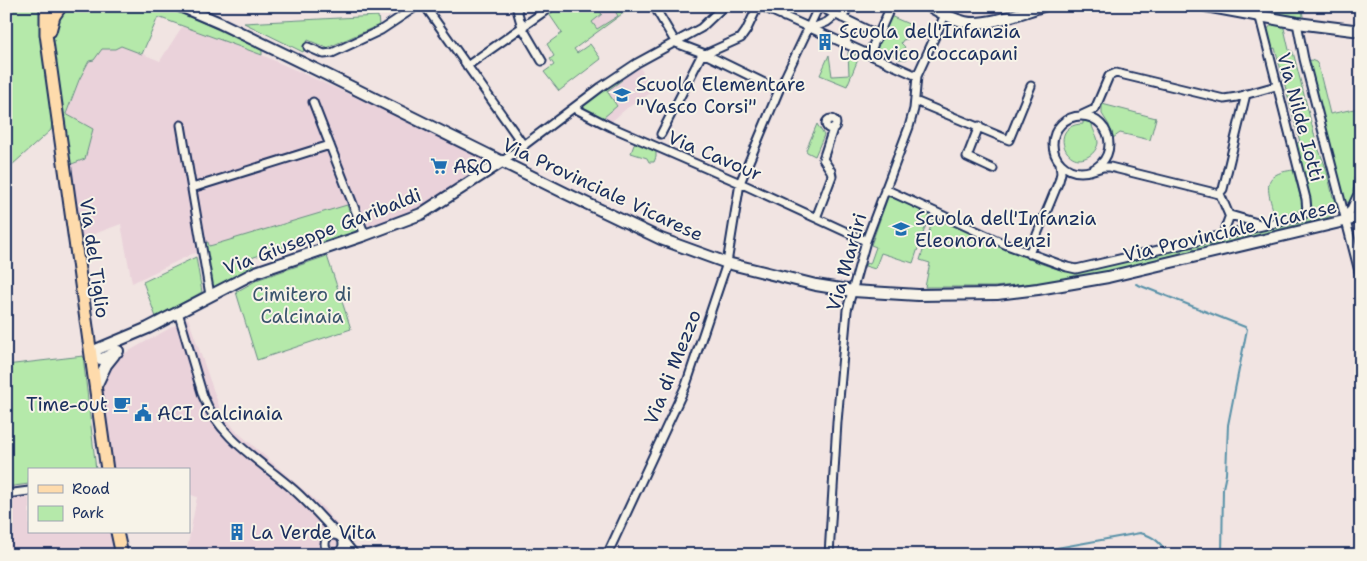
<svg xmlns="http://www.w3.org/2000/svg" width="1367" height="561" font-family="'Shantell Sans',sans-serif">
	<rect width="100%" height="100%" fill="#f1e4e2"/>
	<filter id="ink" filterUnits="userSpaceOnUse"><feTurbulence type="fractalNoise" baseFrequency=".02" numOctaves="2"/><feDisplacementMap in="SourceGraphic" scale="10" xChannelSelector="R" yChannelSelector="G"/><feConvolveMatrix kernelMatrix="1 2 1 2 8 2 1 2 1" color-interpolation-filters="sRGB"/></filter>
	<g filter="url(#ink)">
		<path fill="#ead2da" d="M561 6H633L574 49 549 14Z
			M183 25 262 55 499 162 418 211 319 246 315 237 251 258 254 268 205 293 197 253 192 254 132 283 121 224 78 240 68 165 85 159 66 115 96 35 160 61Z
			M639 66 654 91 627 108 611 122 581 107 607 86Z
			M188 318 220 409 235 430 322 506 362 555H186L197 497 189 494V470H107L99 381 120 356Z
			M29 498V532H114L119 555H6V499Z"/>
		<path fill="#b5e9aa" stroke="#688c84" d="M6 6H38L47 52 54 111 51 130 12 165 6 177Z
			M67 6H160L195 19 262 50V55L158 17 142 54 121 46 115 49H102L94 60 89 61 79 80 66 114 93 129 85 159 69 165 53 37C55 27 58 13 67 6Z
			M561 6H603L604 8 599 11 602 14 592 22 597 29 618 16 612 6H633L574 49 577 53 590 44 601 59 559 91 544 72 554 65 550 59 554 56 547 44 562 33 549 14Z
			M1263 6H1302L1303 17 1269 12Z
			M888 15 911 25 907 34 909 36 908 39 903 40 901 43 905 47 900 53 908 56 907 59H899L892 54 874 48 877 44Z
			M378 16 379 25 327 48 308 40 303 52 244 23Z
			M1272 24H1278L1284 28 1289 50 1293 52 1317 145 1326 168 1333 197 1336 198 1337 209 1334 215 1326 218 1076 279 994 287H925L930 263 920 260 934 216C981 233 1027 265 1076 273L1300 221C1308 217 1311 212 1310 203L1295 144 1300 142 1275 48 1271 49 1267 30Z
			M848 52 859 57 847 86 820 75 829 55 832 76 849 75Z
			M1311 60 1316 62 1318 65 1330 114 1359 108 1356 194 1352 201 1350 203 1344 201 1308 62Z
			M620 78 622 80 607 91 617 106 603 118 581 107 591 98Z
			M1102 104 1156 118 1150 140 1120 133 1113 138 1109 125 1102 114Z
			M1088 118 1094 120 1095 124 1092 125C1093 131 1098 136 1098 143 1097 148 1094 153 1089 156 1065 171 1048 124 1083 124V120Z
			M817 124 824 135 815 156 807 152 806 150Z
			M635 142 656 151V157L654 162H649L647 158 631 153Z
			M1293 170 1302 203V208L1297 212 1275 217C1273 207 1262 183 1274 176 1279 172 1287 171 1293 170Z
			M888 197H891L921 210 919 218 922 210 930 213 913 263 881 253 875 269 865 266 866 263 870 264 876 247 871 245Z
			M347 205 358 234 320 246 315 237 251 258 254 268 213 289 205 243 208 242 209 246 213 245Z
			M327 256 351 329 257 360 236 292 259 279Z
			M196 257 202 292 156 317 143 282Z
			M83 356 96 470H29V484L6 487V365Z"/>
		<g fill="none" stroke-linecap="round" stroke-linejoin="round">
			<path stroke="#5991a8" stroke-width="2" d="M1136 284 1245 327 1247 329 1228 425 1226 474 1223 488 1222 555
				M1018 555 1140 533C1154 536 1161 543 1168 555"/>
			<g stroke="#1b2f5e" stroke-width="11">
				<path id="street" d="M425 6 524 146
					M516 6 522 27 542 61
					M654 6 676 43 705 54 779 90
					M761 6 917 76
					M818 6 878 35
					M784 17 788 6
					M842 18 849 6
					M1297 23 1304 59 1361 279
					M810 29 827 22 836 15
					M876 40 891 6
					M845 44 854 24
					M308 47 324 54 332 53 381 30 417 6
					M870 54 874 43
					M467 66 552 6
					M915 101 1009 140 1031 86
					M313 102 365 235
					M574 108 611 127 740 183 866 241
					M1082 115 1095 109 1109 76 1116 73 1224 99 1237 97 1276 86
					M1053 144a28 28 0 1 1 56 0a28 28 0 1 1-56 0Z
					M826 124a5 5 0 1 1 10 0a5 5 0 1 1-10 0Z
					M181 125 210 295
					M979 126 967 157 993 169
					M661 134 701 56 741 38 746 31 758 6
					M503 161 601 87 637 63 701 28 724 6
					M1090 171 1103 167H1110L1219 194 1223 189 1246 94
					M192 188 330 145
					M885 189 1007 245 1067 267 1076 269 1301 217 1307 211 1306 199 1257 6
					M1220 194 1229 215
					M816 218 832 176 831 171 823 159 833 129
					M1346 220 1358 194 1361 158
					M1223 234 1230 215 1264 225
					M1029 254 1059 181 1061 173 1060 163
					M178 312 203 396C220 439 261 461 294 490 310 504 324 521 340 537
					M6 494 29 491
					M325 544a9 9 0 1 1 18 0a9 9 0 1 1-18 0Z
					M343 540 355 555
					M607 555 686 385 727 263 740 183 779 90 819 6
					M829 555 837 422 847 310 866 241 909 127 914 109 917 76 949 6"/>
			</g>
			<g stroke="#1b2f5e" stroke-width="14">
				<path id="secondary" d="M180 6 220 23 317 70 565 193 661 239 727 263 816 285 853 291 918 295 997 294 1038 289 1108 277 1361 217
					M929 6C941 13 952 19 965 22 987 27 1022 12 1043 6
					M1206 6 1297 23 1361 31
					M118 351 102 359 91 357 98 349 148 328 256 272 365 235 421 214 503 161
					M96 386 106 365 114 355"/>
			</g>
			<g stroke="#1b2f5e" stroke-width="15">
				<path id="primary" d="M46 6V34L107 470
					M50 31 54 16 61 6
					M117 532 122 555"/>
			</g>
			<use href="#street" stroke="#f7f3e8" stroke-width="7"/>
			<use href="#secondary" stroke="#f7f3e8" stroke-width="10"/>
			<use href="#primary" stroke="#fedbac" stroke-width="11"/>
		</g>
	</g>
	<defs>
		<g id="building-bare" transform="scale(1.35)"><path d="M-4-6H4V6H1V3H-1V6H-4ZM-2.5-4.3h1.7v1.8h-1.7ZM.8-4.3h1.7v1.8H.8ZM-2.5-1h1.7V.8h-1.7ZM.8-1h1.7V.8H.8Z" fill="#1f6fb2" stroke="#f7f3e8" stroke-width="2.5" paint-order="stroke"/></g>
		<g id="school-bare" transform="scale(1.35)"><path d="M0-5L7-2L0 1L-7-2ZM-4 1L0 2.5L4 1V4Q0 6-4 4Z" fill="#1f6fb2" stroke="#f7f3e8" stroke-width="2.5" paint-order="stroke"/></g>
		<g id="supermarket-bare" transform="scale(1.35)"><path d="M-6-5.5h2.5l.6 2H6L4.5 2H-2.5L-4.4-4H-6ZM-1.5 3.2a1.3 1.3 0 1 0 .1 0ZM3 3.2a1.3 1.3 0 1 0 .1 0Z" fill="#1f6fb2" stroke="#f7f3e8" stroke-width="2.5" paint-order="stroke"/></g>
		<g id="cafe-bare" transform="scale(1.35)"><path d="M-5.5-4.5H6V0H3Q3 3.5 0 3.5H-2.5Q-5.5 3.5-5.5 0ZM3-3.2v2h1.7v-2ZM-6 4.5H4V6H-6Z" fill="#1f6fb2" stroke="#f7f3e8" stroke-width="2.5" paint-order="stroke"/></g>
		<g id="civic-bare" transform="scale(1.35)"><path d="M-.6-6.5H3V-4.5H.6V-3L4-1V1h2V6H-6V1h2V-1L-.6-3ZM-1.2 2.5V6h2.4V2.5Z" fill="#1f6fb2" stroke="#f7f3e8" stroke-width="2.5" paint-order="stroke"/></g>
	</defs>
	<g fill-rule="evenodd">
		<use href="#building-bare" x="825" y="42"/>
		<use href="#school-bare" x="622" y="95"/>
		<use href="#supermarket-bare" x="439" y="166"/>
		<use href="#school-bare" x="901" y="229"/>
		<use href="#cafe-bare" x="122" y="404"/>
		<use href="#civic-bare" x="143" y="413"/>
		<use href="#building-bare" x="237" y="532"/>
	</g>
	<g text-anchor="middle" stroke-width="4" stroke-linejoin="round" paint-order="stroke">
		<g font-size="19" fill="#1b2f5e" stroke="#f7f3e8" text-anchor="start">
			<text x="839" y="38">Scuola dell'Infanzia<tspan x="839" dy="22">Lodovico Coccapani</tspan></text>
			<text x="636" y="91">Scuola Elementare<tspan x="636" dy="22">"Vasco Corsi"</tspan></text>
			<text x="453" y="173">A&amp;O</text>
			<text x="915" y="225">Scuola dell'Infanzia<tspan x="915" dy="22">Eleonora Lenzi</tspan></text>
			<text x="108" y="411" text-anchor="end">Time-out</text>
			<text x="157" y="420">ACI Calcinaia</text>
			<text x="251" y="539">La Verde Vita</text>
		</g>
		<g font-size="19" fill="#1b2f5e" stroke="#f7f3e8">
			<text transform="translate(1301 117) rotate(75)" y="7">Via Nilde Iotti</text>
			<text transform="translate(715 155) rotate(23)" y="7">Via Cavour</text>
			<text transform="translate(603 189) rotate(25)" y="7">Via Provinciale Vicarese</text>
			<text transform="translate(1230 230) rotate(-13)" y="7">Via Provinciale Vicarese</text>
			<text transform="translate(322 231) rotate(-21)" y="7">Via Giuseppe Garibaldi</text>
			<text transform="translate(95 258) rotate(82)" y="7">Via del Tiglio</text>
			<text transform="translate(846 262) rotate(-74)" y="7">Via Martiri</text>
			<text transform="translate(672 367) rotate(-68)" y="7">Via di Mezzo</text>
		</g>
		<g font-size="19" fill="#3a546d" stroke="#f7f3e8">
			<text x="302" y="301">Cimitero di<tspan x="302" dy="22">Calcinaia</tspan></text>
		</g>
	</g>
	<rect width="1367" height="561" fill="none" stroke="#f7f3e8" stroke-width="25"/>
	<rect x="12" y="12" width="1342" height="536" fill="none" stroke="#1b2f5e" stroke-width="2" filter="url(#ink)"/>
	<rect x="28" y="468" width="162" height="65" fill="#f7f3e8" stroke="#9fa5b1"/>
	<rect x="38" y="485" width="25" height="8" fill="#fedbac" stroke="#9fa5b1"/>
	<text x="72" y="494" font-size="15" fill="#1b2f5e">Road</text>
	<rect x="38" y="506" width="25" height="15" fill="#b5e9aa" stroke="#9fa5b1"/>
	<text x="72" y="518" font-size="15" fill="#1b2f5e">Park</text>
</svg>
